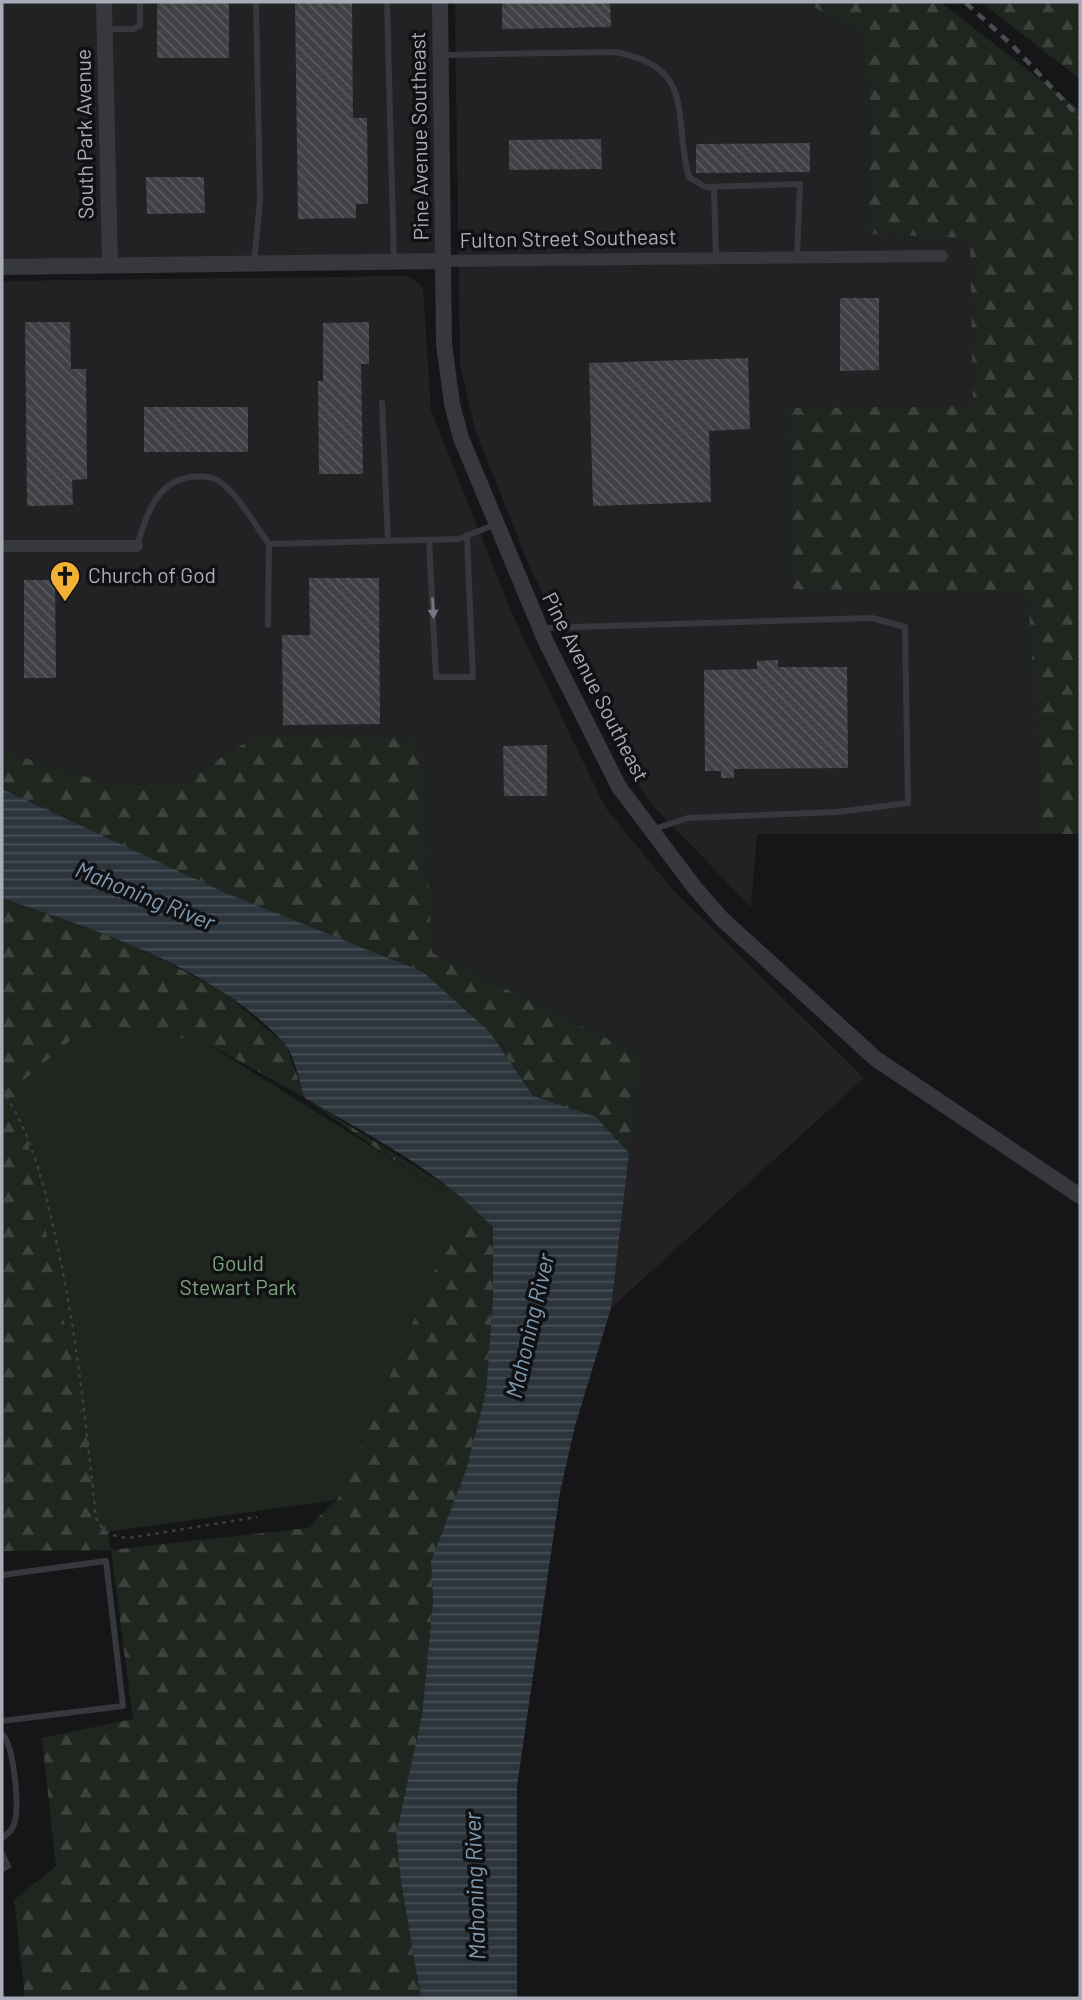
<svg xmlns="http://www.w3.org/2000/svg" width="1082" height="2000" font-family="Barlow,sans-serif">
	<defs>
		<pattern id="forest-firs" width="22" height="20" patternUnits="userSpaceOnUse" patternTransform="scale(1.75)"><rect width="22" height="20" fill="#1e261f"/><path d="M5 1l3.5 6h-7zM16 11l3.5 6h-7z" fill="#3c433d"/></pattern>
		<pattern id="water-rules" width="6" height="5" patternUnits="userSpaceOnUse" patternTransform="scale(1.75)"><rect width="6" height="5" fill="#2c353c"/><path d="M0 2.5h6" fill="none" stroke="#485056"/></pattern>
		<pattern id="building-back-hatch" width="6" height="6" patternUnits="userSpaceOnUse" patternTransform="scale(1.75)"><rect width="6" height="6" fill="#404145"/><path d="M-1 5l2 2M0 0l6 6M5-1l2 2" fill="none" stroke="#595a5e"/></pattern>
	</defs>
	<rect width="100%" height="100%" fill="#161618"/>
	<path fill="#222225" d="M2 2H440L443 261 2 267Z
		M455 2H805L862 33 871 113 867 233 970 238 973 406 787 408 793 589 1028 593 1042 834H757L751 907 652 805 624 762 527 561 475 429 460 365Z
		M408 276 423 287 431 410 514 618 605 807 673 890 864 1078 611 1308 639 1054 432 953 421 739 257 735 183 782 117 786 2 751V281Z"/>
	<path fill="url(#forest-firs)" fill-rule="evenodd" d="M805 2H940L1080 110V834H1042L1028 594 793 589 787 408 973 406 970 238 867 234 871 113 862 33Z
		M981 2H1080V79Z
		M257 735 421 739 432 953 639 1054 629 1153 600 1121 533 1096 489 1031 423 972 226 893 2 789V751L117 786 183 782Z
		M2 898 129 943 221 990 286 1045 305 1098 467 1199 493 1227V1299L486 1392 466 1470 431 1561 433 1602 422 1715 396 1835 401 1882 421 1998H25L14 1900 56 1866 42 1738 133 1719 111 1550 2 1551ZM200 1039 305 1098 377 1149 463 1204 337 1500 307 1528 111 1550 17 1086Z"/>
	<path fill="#1e261f" d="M81 1031 200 1039 463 1204 337 1500 106 1532 17 1086Z"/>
	<path fill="url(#water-rules)" d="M2 789 226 893 423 972 489 1031 533 1096 596 1117 629 1153 611 1308 575 1426 560 1492 517 1786V1998H421L401 1882 396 1835 422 1715 433 1602 431 1561 466 1470 486 1392 493 1299V1227C440 1171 370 1136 305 1098 299 1083 295 1055 284 1043 215 967 97 931 2 898Z"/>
	<path fill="url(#building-back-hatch)" d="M157 2H229V58H157Z
		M295 2H352L353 118H367L368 204H356V218L298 219Z
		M502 2H610L611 27 502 29Z
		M601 139 602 169 509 170V140Z
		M810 143V172L696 173V144Z
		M146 177H204L205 213 147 214Z
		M840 298H879V370L840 371Z
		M25 322H70L71 369H86L87 479 72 480 73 505 27 506Z
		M369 322V364H361L363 474H319L318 381H323V323Z
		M748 358 750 429 709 431 711 502 593 506 589 363Z
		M144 407H248V452H144Z
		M309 578H379L380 724 283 725 282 635H310Z
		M24 580H55L56 678H24Z
		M778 660V667H847L848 768 734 769V778H721V771H705L704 670 757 669V661Z
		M547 745V796H504L503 746Z"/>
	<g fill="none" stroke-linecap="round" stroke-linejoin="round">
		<path stroke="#3d3f44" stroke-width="2.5" stroke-dasharray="3.5 5" stroke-linecap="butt" d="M2 1089C33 1136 45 1189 57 1244 77 1334 86 1426 96 1518 103 1533 113 1537 129 1538L257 1517"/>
		<path stroke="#37383d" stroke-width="6" d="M387 2 394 262
			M106 29H134L140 25V2
			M442 55 615 52C698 67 672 117 689 177L705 187 800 184 797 257
			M714 187 716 258
			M254 264 260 200 256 2
			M382 403 388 541
			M429 540 436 677H473L467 536
			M137 546C146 516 155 483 190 477 198 476 211 476 217 480 238 493 254 524 269 544L459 539 496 524
			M268 625 269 544
			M542 628 872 618 905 627 908 803 837 812 688 818 654 829
			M2 1575 106 1561 123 1706 2 1721
			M2 1734C14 1744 19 1805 15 1821 13 1830 9 1833 2 1838
			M2 1854 8 1866 2 1869"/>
		<path stroke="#37383d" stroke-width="12" d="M443 261 942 256
			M2 546H137"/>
		<path stroke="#37383d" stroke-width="16" d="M104 2 110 265
			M440 2 444 344 452 404 461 438 546 642 619 787 695 888 722 919 876 1059 1080 1196
			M2 267 443 261"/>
		<path stroke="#4a4c52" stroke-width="4.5" stroke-dasharray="9 7" stroke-linecap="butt" d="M966 3 1013 46 1080 118"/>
	</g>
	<defs><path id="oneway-solid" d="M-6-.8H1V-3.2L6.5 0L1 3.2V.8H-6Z" transform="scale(1.75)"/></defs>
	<use fill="#757881" href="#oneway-solid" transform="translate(433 608) rotate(87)"/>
	<defs>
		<g id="church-pin" transform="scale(1.575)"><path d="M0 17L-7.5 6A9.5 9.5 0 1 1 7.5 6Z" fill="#f2b134" stroke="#111113"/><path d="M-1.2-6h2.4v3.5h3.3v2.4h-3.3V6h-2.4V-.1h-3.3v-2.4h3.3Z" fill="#111"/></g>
	</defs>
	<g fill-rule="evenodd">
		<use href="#church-pin" x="65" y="576"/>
	</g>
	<g text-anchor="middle" stroke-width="7" stroke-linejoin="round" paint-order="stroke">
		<g font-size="21" fill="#a8adb8" stroke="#111113">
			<text transform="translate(85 134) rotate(-91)" y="7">South Park Avenue</text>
			<text transform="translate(420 136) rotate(-91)" y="7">Pine Avenue Southeast</text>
			<text transform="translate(568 239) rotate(-1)" y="7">Fulton Street Southeast</text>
			<text transform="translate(595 687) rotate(63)" y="7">Pine Avenue Southeast</text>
		</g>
		<g font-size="21" fill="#a8adb8" stroke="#111113" text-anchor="start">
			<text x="88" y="583">Church of God</text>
		</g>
		<g font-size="21" fill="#7fa381" stroke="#111113">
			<text x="238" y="1271">Gould<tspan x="238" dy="24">Stewart Park</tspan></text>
		</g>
		<g font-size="23" font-style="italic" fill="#7f9bb3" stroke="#111113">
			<text transform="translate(145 896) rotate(22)" y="8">Mahoning River</text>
			<text transform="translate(530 1326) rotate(-77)" y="8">Mahoning River</text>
			<text transform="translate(475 1886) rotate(-92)" y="8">Mahoning River</text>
		</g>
	</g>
	<rect width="1082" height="2000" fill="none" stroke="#a8adb8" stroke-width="7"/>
</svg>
